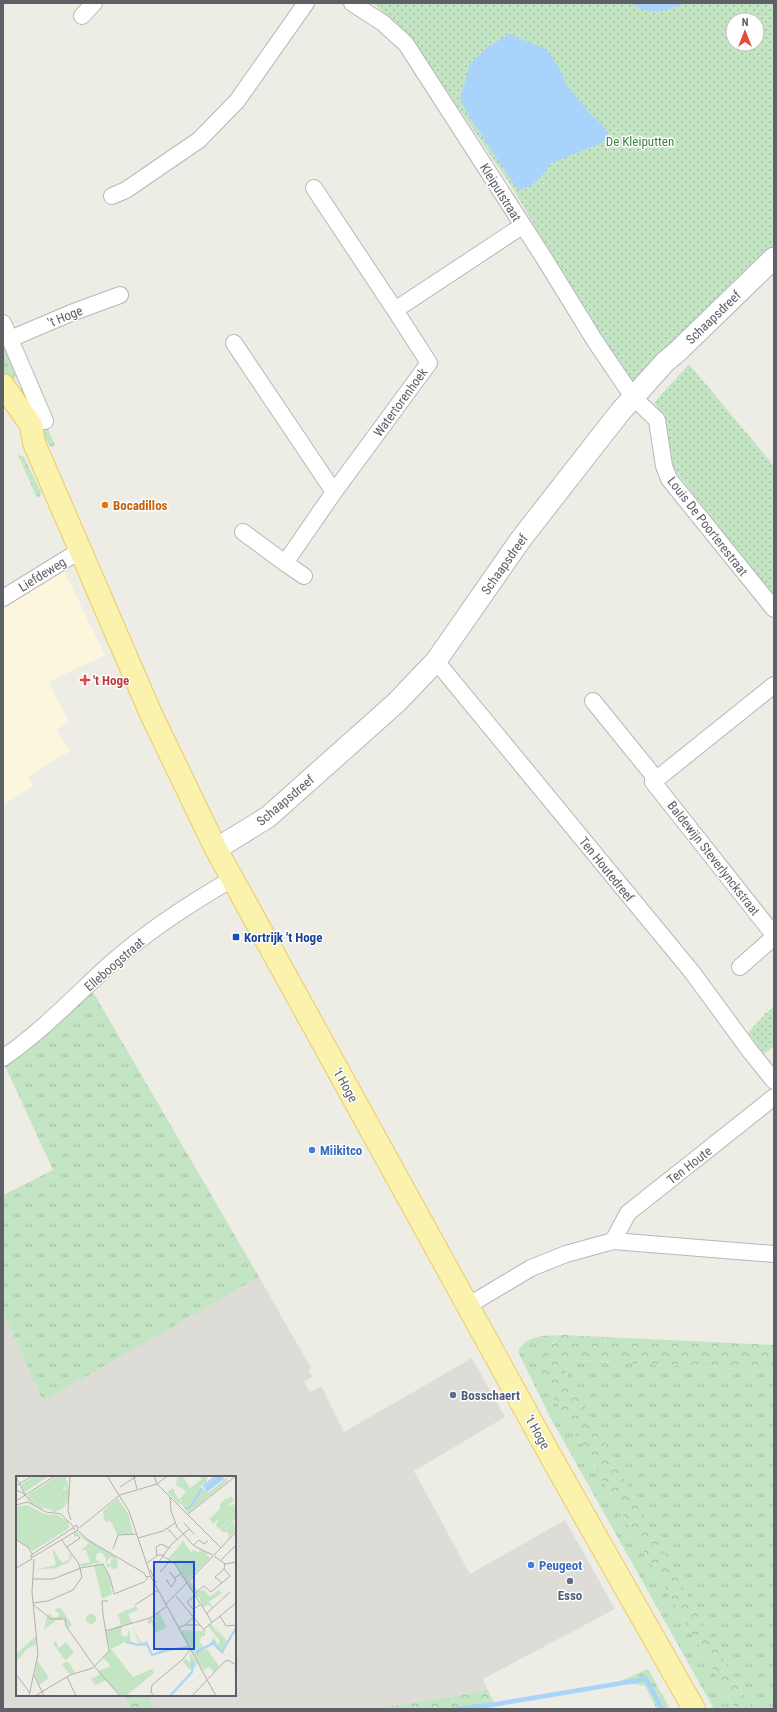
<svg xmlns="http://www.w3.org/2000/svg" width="777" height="1712" font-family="'Roboto Condensed',sans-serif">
	<defs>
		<pattern id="grass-tufts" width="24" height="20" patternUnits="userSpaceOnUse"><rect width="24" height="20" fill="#c3e5c4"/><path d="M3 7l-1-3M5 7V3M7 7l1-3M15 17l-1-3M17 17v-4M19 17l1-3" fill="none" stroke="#a2bda3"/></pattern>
		<pattern id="forest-crowns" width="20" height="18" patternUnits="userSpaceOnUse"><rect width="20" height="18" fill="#c3e5c4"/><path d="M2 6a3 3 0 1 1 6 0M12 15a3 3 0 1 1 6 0" fill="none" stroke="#a2bda3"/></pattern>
		<pattern id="park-dots" width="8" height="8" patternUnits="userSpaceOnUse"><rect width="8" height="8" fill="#c3e5c4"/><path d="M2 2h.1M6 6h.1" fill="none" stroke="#a2bda3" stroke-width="1.8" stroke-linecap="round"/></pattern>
	</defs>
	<rect width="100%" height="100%" fill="#eeede5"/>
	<path fill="#fcf6dc" d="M63 569 105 655 48 682 69 722 56 730 70 751 27 777 33 786 3 805V605Z"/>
	<path fill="#dddcd7" d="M259 1277 311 1368 308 1370 312 1376 315 1375 304 1382 310 1392 321 1386 344 1432 472 1358 505 1417 414 1471 470 1574 565 1520 615 1609 483 1679 487 1689 473 1693 374 1709H154L147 1695H235V1477H17V1695H124L131 1709H3V1311L43 1400Z"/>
	<path fill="url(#grass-tufts)" d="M3 344 15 372V377L10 386 3 377Z
		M22 387 46 424 55 445 51 447 42 434 19 390Z
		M18 455 24 457 41 492 40 496 37 498Z
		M93 992 259 1277 43 1401 3 1311V1195L53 1170 5 1066Z
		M563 1335 552 1343 542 1377 736 1709H714L549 1415 518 1352C525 1334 546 1336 563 1335Z
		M579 1360 774 1371V1709H752L694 1608 569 1379 564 1368 567 1362Z
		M648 1669 670 1709H657L645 1686 620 1681Z"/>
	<path fill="url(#forest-crowns)" d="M563 1335 774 1345V1371L579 1360 567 1362 564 1368 694 1608 752 1709H736L542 1377C539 1359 549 1345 563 1335Z
		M487 1689 496 1706 480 1709H374L473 1693Z
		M124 1695H147L154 1709H131Z"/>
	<path fill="url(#park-dots)" fill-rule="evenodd" d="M373 3H774V245L631 382 577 298 512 187 410 36ZM733 20H757V44H733Z
		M689 364 774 466V597L672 467 664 417 654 403Z
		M774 1007V1046L764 1054 748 1033 766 1013Z"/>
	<path fill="#a9d3fb" d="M631 3H685C668 12 646 16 631 3Z
		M509 34 546 49 560 69 566 84 589 113 602 124 609 134 602 143 551 163C542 178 537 183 521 190L516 187 471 119 460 99 470 64 488 47Z"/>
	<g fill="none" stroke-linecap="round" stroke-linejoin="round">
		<path stroke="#a9d3fb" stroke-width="4.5" d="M455 1709 491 1705 646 1679 662 1709"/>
		<g stroke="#b5b7bb" stroke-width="18">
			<path id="minor" d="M352 3 383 23 406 44 544 258 595 341 633 397 657 420 664 466 669 479 774 609
				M82 16 94 3
				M314 188 395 310 522 226
				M112 196 126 190 199 140 237 101 306 3
				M3 323 45 421
				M10 339 71 313 120 295
				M234 343 334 492 429 363 395 310
				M243 532 285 563
				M304 576 285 563 334 492
				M3 598 81 550
				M436 661 692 972 750 1051 774 1081
				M774 685 653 782 774 935
				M593 701 653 775V782
				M740 967 774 937
				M3 1058C42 1031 74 997 109 965 146 932 189 904 232 879
				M613 1241 628 1213 774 1097
				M469 1305 531 1268 566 1254 613 1241 774 1254"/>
		</g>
		<g stroke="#b5b7bb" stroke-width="23">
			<path id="tertiary" d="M216 849 268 817 397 702 436 661 521 539 599 439 621 411 665 362 677 352 774 258"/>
		</g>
		<g stroke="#ebcb62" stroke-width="24">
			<path id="primary" d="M3 385 31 425 34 443 151 714 216 849 555 1464 694 1709"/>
		</g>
		<use href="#minor" stroke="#fff" stroke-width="16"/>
		<use href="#tertiary" stroke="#fff" stroke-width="21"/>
		<use href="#primary" stroke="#fbf2ad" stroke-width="22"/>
	</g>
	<circle fill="#e8710a" stroke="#fff" stroke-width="1.5" cx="105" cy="505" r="4"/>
	<path fill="#e0444e" stroke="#fff" stroke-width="1.5" d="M83 674h4v4h4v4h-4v4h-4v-4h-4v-4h4z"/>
	<rect fill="#1a4fb4" stroke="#fff" stroke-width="1.5" x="232" y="933" width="8" height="8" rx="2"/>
	<g fill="#3f7fe0" stroke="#fff" stroke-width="1.5">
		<circle cx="312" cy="1150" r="4"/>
		<circle cx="531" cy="1565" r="4"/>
	</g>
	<g fill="#5c6f8a" stroke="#fff" stroke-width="1.5">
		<circle cx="453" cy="1395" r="4"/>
		<circle cx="570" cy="1581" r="4"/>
	</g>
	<g text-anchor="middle" stroke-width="3" stroke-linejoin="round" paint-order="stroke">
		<g font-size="13" fill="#3a8641" stroke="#fff">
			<text x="640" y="146">De Kleiputten</text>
		</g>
		<g font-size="13" fill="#5d6065" stroke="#fff">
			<text transform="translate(501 192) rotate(58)" y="5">Kleiputstraat</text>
			<text transform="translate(65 316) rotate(-22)" y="5">'t Hoge</text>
			<text transform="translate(713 317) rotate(-44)" y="5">Schaapsdreef</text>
			<text transform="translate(400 402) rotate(-54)" y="5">Watertorenhoek</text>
			<text transform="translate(708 526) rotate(52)" y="5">Louis De Poorterestraat</text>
			<text transform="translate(504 564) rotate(-55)" y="5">Schaapsdreef</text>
			<text transform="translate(42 574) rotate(-32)" y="5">Liefdeweg</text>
			<text transform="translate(285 800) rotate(-40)" y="5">Schaapsdreef</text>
			<text transform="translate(714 858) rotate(52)" y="5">Baldewijn Steverlynckstraat</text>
			<text transform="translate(607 869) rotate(51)" y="5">Ten Houtedreef</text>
			<text transform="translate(114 964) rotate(-41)" y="5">Elleboogstraat</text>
			<text transform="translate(346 1085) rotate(61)" y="5">'t Hoge</text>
			<text transform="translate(689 1165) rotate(-38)" y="5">Ten Houte</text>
			<text transform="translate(538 1432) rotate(61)" y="5">'t Hoge</text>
		</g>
		<g font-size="13" font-weight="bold" fill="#c56008" stroke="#fff" text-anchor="start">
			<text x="113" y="510">Bocadillos</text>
		</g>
		<g font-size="13" font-weight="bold" fill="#be3a42" stroke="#fff" text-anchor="start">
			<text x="93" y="685">'t Hoge</text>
		</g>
		<g font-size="13" font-weight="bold" fill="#164399" stroke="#fff" text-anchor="start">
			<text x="244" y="942">Kortrijk 't Hoge</text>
		</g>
		<g font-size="13" font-weight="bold" fill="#366cbe" stroke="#fff" text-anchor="start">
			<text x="320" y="1155">Miikitco</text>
			<text x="539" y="1570">Peugeot</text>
		</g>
		<g font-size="13" font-weight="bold" fill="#4e5e75" stroke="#fff" text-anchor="start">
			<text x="461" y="1400">Bosschaert</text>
			<text x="570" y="1600" text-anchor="middle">Esso</text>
		</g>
	</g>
	<g transform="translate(16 1476)">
		<rect width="220" height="220" fill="#eeede5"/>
		<path d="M18 0H33L9 16 5 9ZM44 0H49L54 16 52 26 46 33 38 36H35L50 28 44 18V25L40 18H36V29L26 28 27 34 18 28 11 20 13 18V21L25 31 27 18H35L37 13 43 9 47 14 52 13ZM162 0H167L174 12 186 3 183 0 186 2 191 0V6L184 11 192 17 210 2 212 5 172 37 163 25H166L165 22 170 15 160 9ZM215 20 218 25 211 30 218 28 220 41 209 56H206L204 53 213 43 203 53 200 50 203 41 198 48 193 43 204 33V28L210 22V24ZM58 55 100 81 104 94 101 87V92L96 93 94 89 92 93 90 88 95 87V83L100 84 94 81 89 88 90 82 86 77H81L80 84 85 86 65 91 64 88 74 86 70 74 65 75 73 67 62 59 58 61ZM87 88 94 103 96 118 86 123 78 89ZM120 130 122 134 112 138 117 148 106 149 105 159 111 161 113 153 115 166 124 169 109 166 95 173 117 201 136 193 138 197 110 220H105L90 204 79 209 75 203 84 198 82 195 95 190 87 182 94 173 90 156 105 149 103 140 100 139ZM44 131 56 149 52 152 49 143 40 144 28 154 31 140 35 137 36 142 42 141 43 137 38 134ZM143 136 151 151 140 157 135 146 133 149 131 144 136 142 138 147 141 145 138 140ZM70 143a5 5 0 1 1 10 0a5 5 0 1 1-10 0ZM195 148 210 166 205 175 198 168 199 164 202 169 204 165 192 150ZM167 154 180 179 191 173 203 190 198 196 193 191 188 194 182 187 164 155ZM167 155 186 156 181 168 184 173 179 178ZM20 160 21 168 11 173 2 184 0 178ZM40 165 43 172 50 166 58 177 49 184 37 167ZM174 176 181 188 173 201 177 192 173 193 167 186 170 182 174 187ZM21 184 33 202 23 209 19 198ZM50 185 54 188 59 197 54 198 46 189Z" fill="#c3e5c4"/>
		<path d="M42 0 50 6 53 13H50L49 9 47 14 43 9 37 13 35 18H27L25 31 13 21V18ZM157 12 162 23 165 22V26L163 25 164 29 151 16ZM36 18H40L44 25V19L50 28 38 35 26 31 27 28H36ZM217 46 220 54 212 63 213 57 209 56ZM36 72 46 87 55 82 51 76 57 80 53 86 40 92 18 94 40 89ZM196 147 212 166 215 160 207 176 211 180 201 174 197 168 180 180 166 154 189 155V160H186L183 165 187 171 193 169 199 160V170L205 175 210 166ZM167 155 186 156 181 166 184 173 179 178ZM116 149 125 167 131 165 136 178 146 174 142 167 147 174 163 172 136 180 130 168 124 169Z" fill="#c3e5c4" fill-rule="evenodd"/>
		<path d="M102 22 113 39 117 58 101 59 95 45 90 46 88 42 87 35ZM11 29 29 38 42 39 52 45 53 52 17 75 0 63V31ZM167 65 175 76 178 74 182 77 184 74 192 77 191 79 194 82 170 105 159 88 152 83ZM173 105 182 115 188 114 194 121 203 114 206 117 193 126 197 131 196 132 192 128 187 132 183 121H180L172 110Z" fill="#c3e5c4"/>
		<path d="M202 0 209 2 191 16 188 12Z" fill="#a9d3fb"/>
		<path fill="none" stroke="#a9d3fb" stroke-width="2" d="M187 11 200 0M169 33 176 29 186 12M110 166 122 169 131 168 136 179 152 174 171 171 172 174M180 179 183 174 198 167 206 176 220 152M154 220 176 196V185"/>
		<path fill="none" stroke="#b0b1ae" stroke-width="1" d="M54 0 52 35 55 44M91 0 113 35 135 101 200 220M138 0 141 8 205 72M0 1 9 18M118 1 121 13M141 8 151 0M0 10 16 0M104 11 121 0M0 14 7 17 17 28M104 19 141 8M154 21 155 35 161 51 178 70 197 79M0 25 39 0M0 29 12 26 30 36 45 38 57 50M172 38 220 0M168 47 178 58M57 52 15 79V82L62 54 61 49 57 51 59 54M63 52 104 19M151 52 161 63M61 54 72 64 128 97 130 101 135 100M122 62 147 55 159 47M0 64 12 71 17 79M178 69 183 64 188 68 192 65M51 71 64 62 61 59M97 73 102 59 121 58M198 79 220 56M141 80 140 71 145 68 153 72M147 80 159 88 196 146M198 80 209 88 220 86M204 85 220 69M131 87 142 79H148M142 87 155 69 173 53M0 92 16 83M134 93 140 107M144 96 154 85M154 96 158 102 165 98M17 103H37L65 92 87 88 94 101 98 118 128 106 132 102M150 103 155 111 160 104 158 102M206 107 199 101 208 93M178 118 188 110 195 116 214 100 208 93 209 88M179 119 171 126 177 133 184 129M160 120 189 155M17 127 32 125 57 114 66 101 63 88 45 63M18 129 35 143H49L50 150 79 191 104 220M119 129 142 114M149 129 197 80M191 137 214 116M204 140 210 150 220 149M169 149 178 141M162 152 169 149H184M188 153 220 127M89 155 134 142 150 131M0 198 14 217M18 199 28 220M51 201 60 220M13 220 22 178 16 116 18 83M19 220 54 199 77 192 93 175 87 139 86 125H92M138 220 135 216 136 209 167 183 174 174M176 220 208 186 212 184 220 189"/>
		<path fill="#1d4ed8" fill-opacity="0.15" stroke="#1d4ed8" stroke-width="2" d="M138 86H178V173H138Z"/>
		<rect width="220" height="220" fill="none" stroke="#5d6065" stroke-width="2"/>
	</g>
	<rect width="777" height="1712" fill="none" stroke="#5d6065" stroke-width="8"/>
	<g transform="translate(745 32)"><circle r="19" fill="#ffffff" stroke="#bebfc1"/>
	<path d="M0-3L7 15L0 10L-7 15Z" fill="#e14d38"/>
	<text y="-6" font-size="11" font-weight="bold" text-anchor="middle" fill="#5d6065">N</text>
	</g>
</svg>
